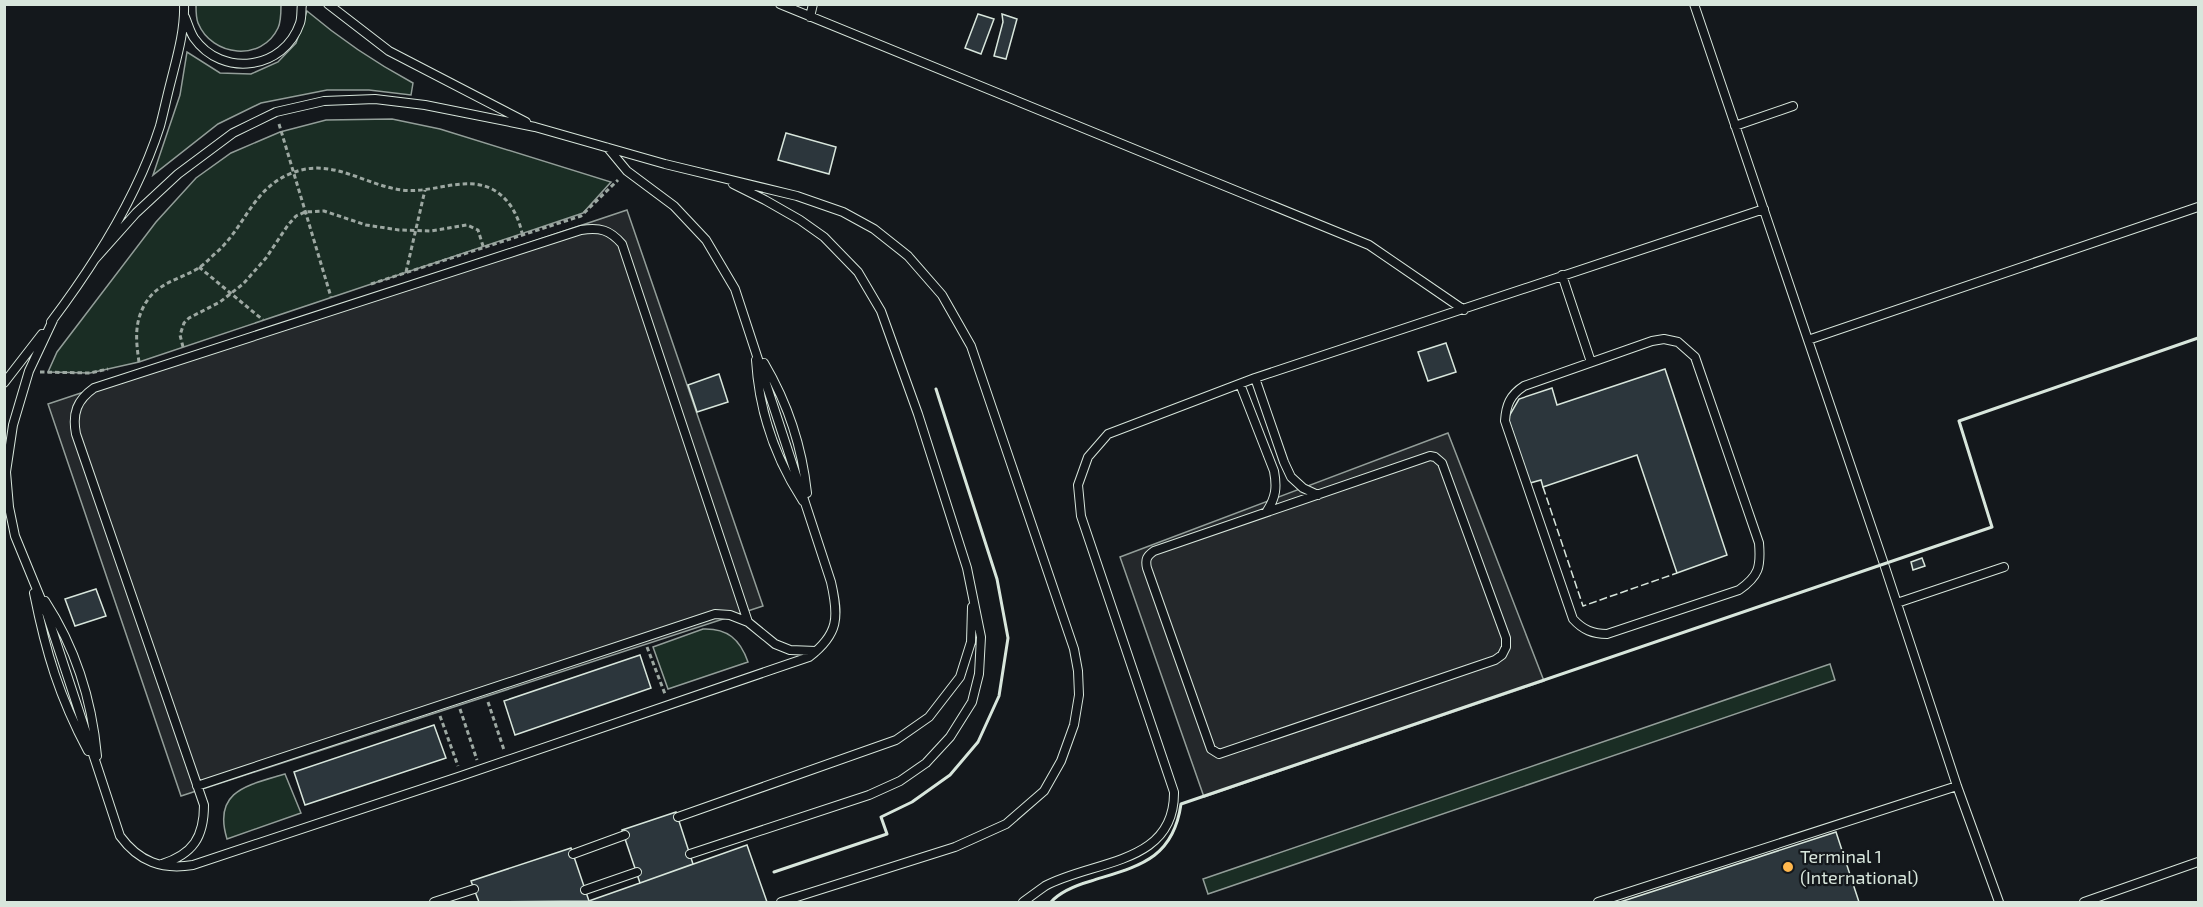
<svg xmlns="http://www.w3.org/2000/svg" width="2203" height="907" font-family="'Exo 2',sans-serif">
	<rect width="100%" height="100%" fill="#14181c"/>
	<path fill="#1a2d24" stroke="#939e99" stroke-width="1.5" d="M196 5H281C281 11 281 22 278 28 262 62 212 57 198 23 196 18 196 10 196 5Z
		M307 11C340 39 374 62 413 83L411 95 369 90H327L261 103 218 124 153 175 180 95 187 52 220 73 251 74 278 62 296 43Z
		M392 119 440 129 611 182 583 213 139 362 90 373 48 372 57 352 156 222 196 178 231 153 280 132 326 120Z
		M703 629C727 628 740 639 748 662L668 689 653 647Z
		M1830 664 1835 680 1208 894 1203 879Z
		M285 774 301 813 227 839C212 790 249 785 285 774Z"/>
	<path fill="#24282b" stroke="#939e99" stroke-width="1.5" d="M627 210 763 606 181 796 48 404Z
		M1448 433 1544 681 1204 797 1120 557Z"/>
	<path fill="#2c363c" stroke="#d8e6dc" stroke-width="1.5" d="M978 14 994 19 981 54 965 48Z
		M1002 14 1017 19 1006 59 994 56 1003 22Z
		M786 133 836 147 829 174 778 160Z
		M1446 343 1456 372 1428 381 1418 352Z
		M1665 369 1727 555 1677 573 1637 455 1543 487 1541 480 1530 483 1508 418 1519 399 1552 388 1557 405Z
		M719 374 728 402 697 412 688 385Z
		M1922 558 1925 566 1913 570 1911 562Z
		M96 589 106 616 75 626 65 599Z
		M640 655 651 688 515 735 504 701Z
		M434 725 446 758 305 805 294 772Z
		M676 812 693 864 640 883 622 830Z
		M1836 832 1859 902H1620Z
		M747 845 767 902H586L640 883Z
		M571 848 589 901 479 902 471 881Z"/>
	<g fill="none" stroke-linecap="round" stroke-linejoin="round">
		<g stroke="#d8e6dc" stroke-width="10">
			<path id="service" d="M328 4 389 51 526 122
				M780 4 1369 245 1464 310
				M1694 4 1884 564 1957 786 1999 902
				M185 17C188 24 190 32 194 38 222 78 284 70 300 23 302 17 301 10 302 4
				M810 17 813 4
				M1735 126 1793 106
				M95 259 136 213 178 174 233 133 276 112 324 101 375 99 425 105 535 127 665 164 797 196 843 212 874 229 908 256 942 295 971 346 1074 649 1078 671 1079 695 1074 725 1061 761 1044 791 1006 824 955 847 781 902
				M1562 275 1591 362
				M53 320 29 371 13 425 6 472 9 507 15 536 47 614 120 836C139 862 162 870 193 865L461 776 809 657C839 634 839 617 831 582L735 289 706 240 674 206 627 171 608 148
				M51 322C94 265 138 195 160 126 164 111 167 96 171 81 177 57 185 30 184 4
				M1664 339 1678 342 1695 357 1759 543C1761 567 1759 576 1739 590L1607 634C1593 634 1583 630 1573 619L1505 421C1506 405 1510 395 1524 386L1652 341Z
				M1808 340 2198 207
				M756 360C759 411 775 458 803 501
				M764 363C787 402 802 447 807 493
				M1255 378 1284 462 1291 477 1303 488 1318 495
				M4 383 42 334
				M1240 384 1274 471C1277 487 1276 497 1267 511
				M1430 456 1435 457 1442 463 1506 638V647L1502 655 1495 660 1219 754 1211 749 1147 568C1145 559 1147 556 1154 551Z
				M34 593C46 653 59 696 88 751
				M45 601C75 647 92 701 97 756
				M1897 603 2004 567
				M197 786 715 614 730 615 748 622 775 644 790 650 816 651
				M678 817 896 740 929 717 960 677 971 642 972 607
				M573 854 625 835
				M690 854 869 795 900 781 926 763 950 737 972 702 979 674 981 637 967 568 918 414 881 311 858 272 824 237 800 220 765 200 733 184
				M162 864C193 854 204 837 204 805L76 434C72 413 77 400 94 388L581 230C600 227 610 230 622 244L748 622
				M585 890 637 872
				M434 902 474 889
				M1023 902C1030 897 1038 891 1045 886 1093 860 1175 865 1174 792L1081 516 1078 485 1088 457 1108 434 1255 378 1764 209
				M1598 902 1957 786
				M2084 902 2198 862"/>
		</g>
		<path stroke="#9da8a2" stroke-width="3" stroke-dasharray="4.5 3" stroke-linecap="butt" d="M279 124 331 297
			M199 267 263 320
			M406 272 425 190
			M371 284 581 216 618 180
			M183 347 180 335 184 323 189 318 220 302 243 284 266 258 288 225 296 216 305 212 324 211 366 225 399 230 431 231 467 225 478 230 483 246
			M139 362C136 341 134 323 145 304 157 283 178 280 197 269 205 264 211 257 218 251 246 225 253 188 292 173 332 157 364 185 402 190 433 194 464 175 492 189 509 198 518 215 522 233
			M40 372 90 373 108 369
			M647 647 665 694
			M488 702 504 750
			M460 709 477 760
			M440 716 458 766"/>
		<use href="#service" stroke="#14181c" stroke-width="8"/>
		<path stroke="#d8e6dc" stroke-width="1.5" stroke-dasharray="8 3" stroke-linecap="butt" d="M1543 487 1583 606 1677 573
			M1051 902C1061 891 1077 885 1091 881 1138 866 1173 860 1181 804L1992 527 1959 421 2198 338"/>
		<path stroke="#d8e6dc" stroke-width="3" d="M774 872 887 834 881 817 912 802 950 775 978 742 999 696 1008 638 997 579 936 389
			M1051 902C1061 891 1077 885 1091 881 1138 866 1173 860 1181 804L1992 527 1959 421 2198 338"/>
	</g>
	<circle fill="#ffb74d" stroke="#14181c" stroke-width="2" cx="1788" cy="867" r="6"/>
	<g text-anchor="middle" stroke-width="4.5" stroke-linejoin="round" paint-order="stroke">
		<g font-size="18" fill="#d8e6dc" stroke="#14181c" text-anchor="start">
			<text x="1800" y="863">Terminal 1<tspan x="1800" dy="21">(International)</tspan></text>
		</g>
	</g>
	<rect width="2203" height="907" fill="none" stroke="#d8e6dc" stroke-width="12"/>
</svg>
